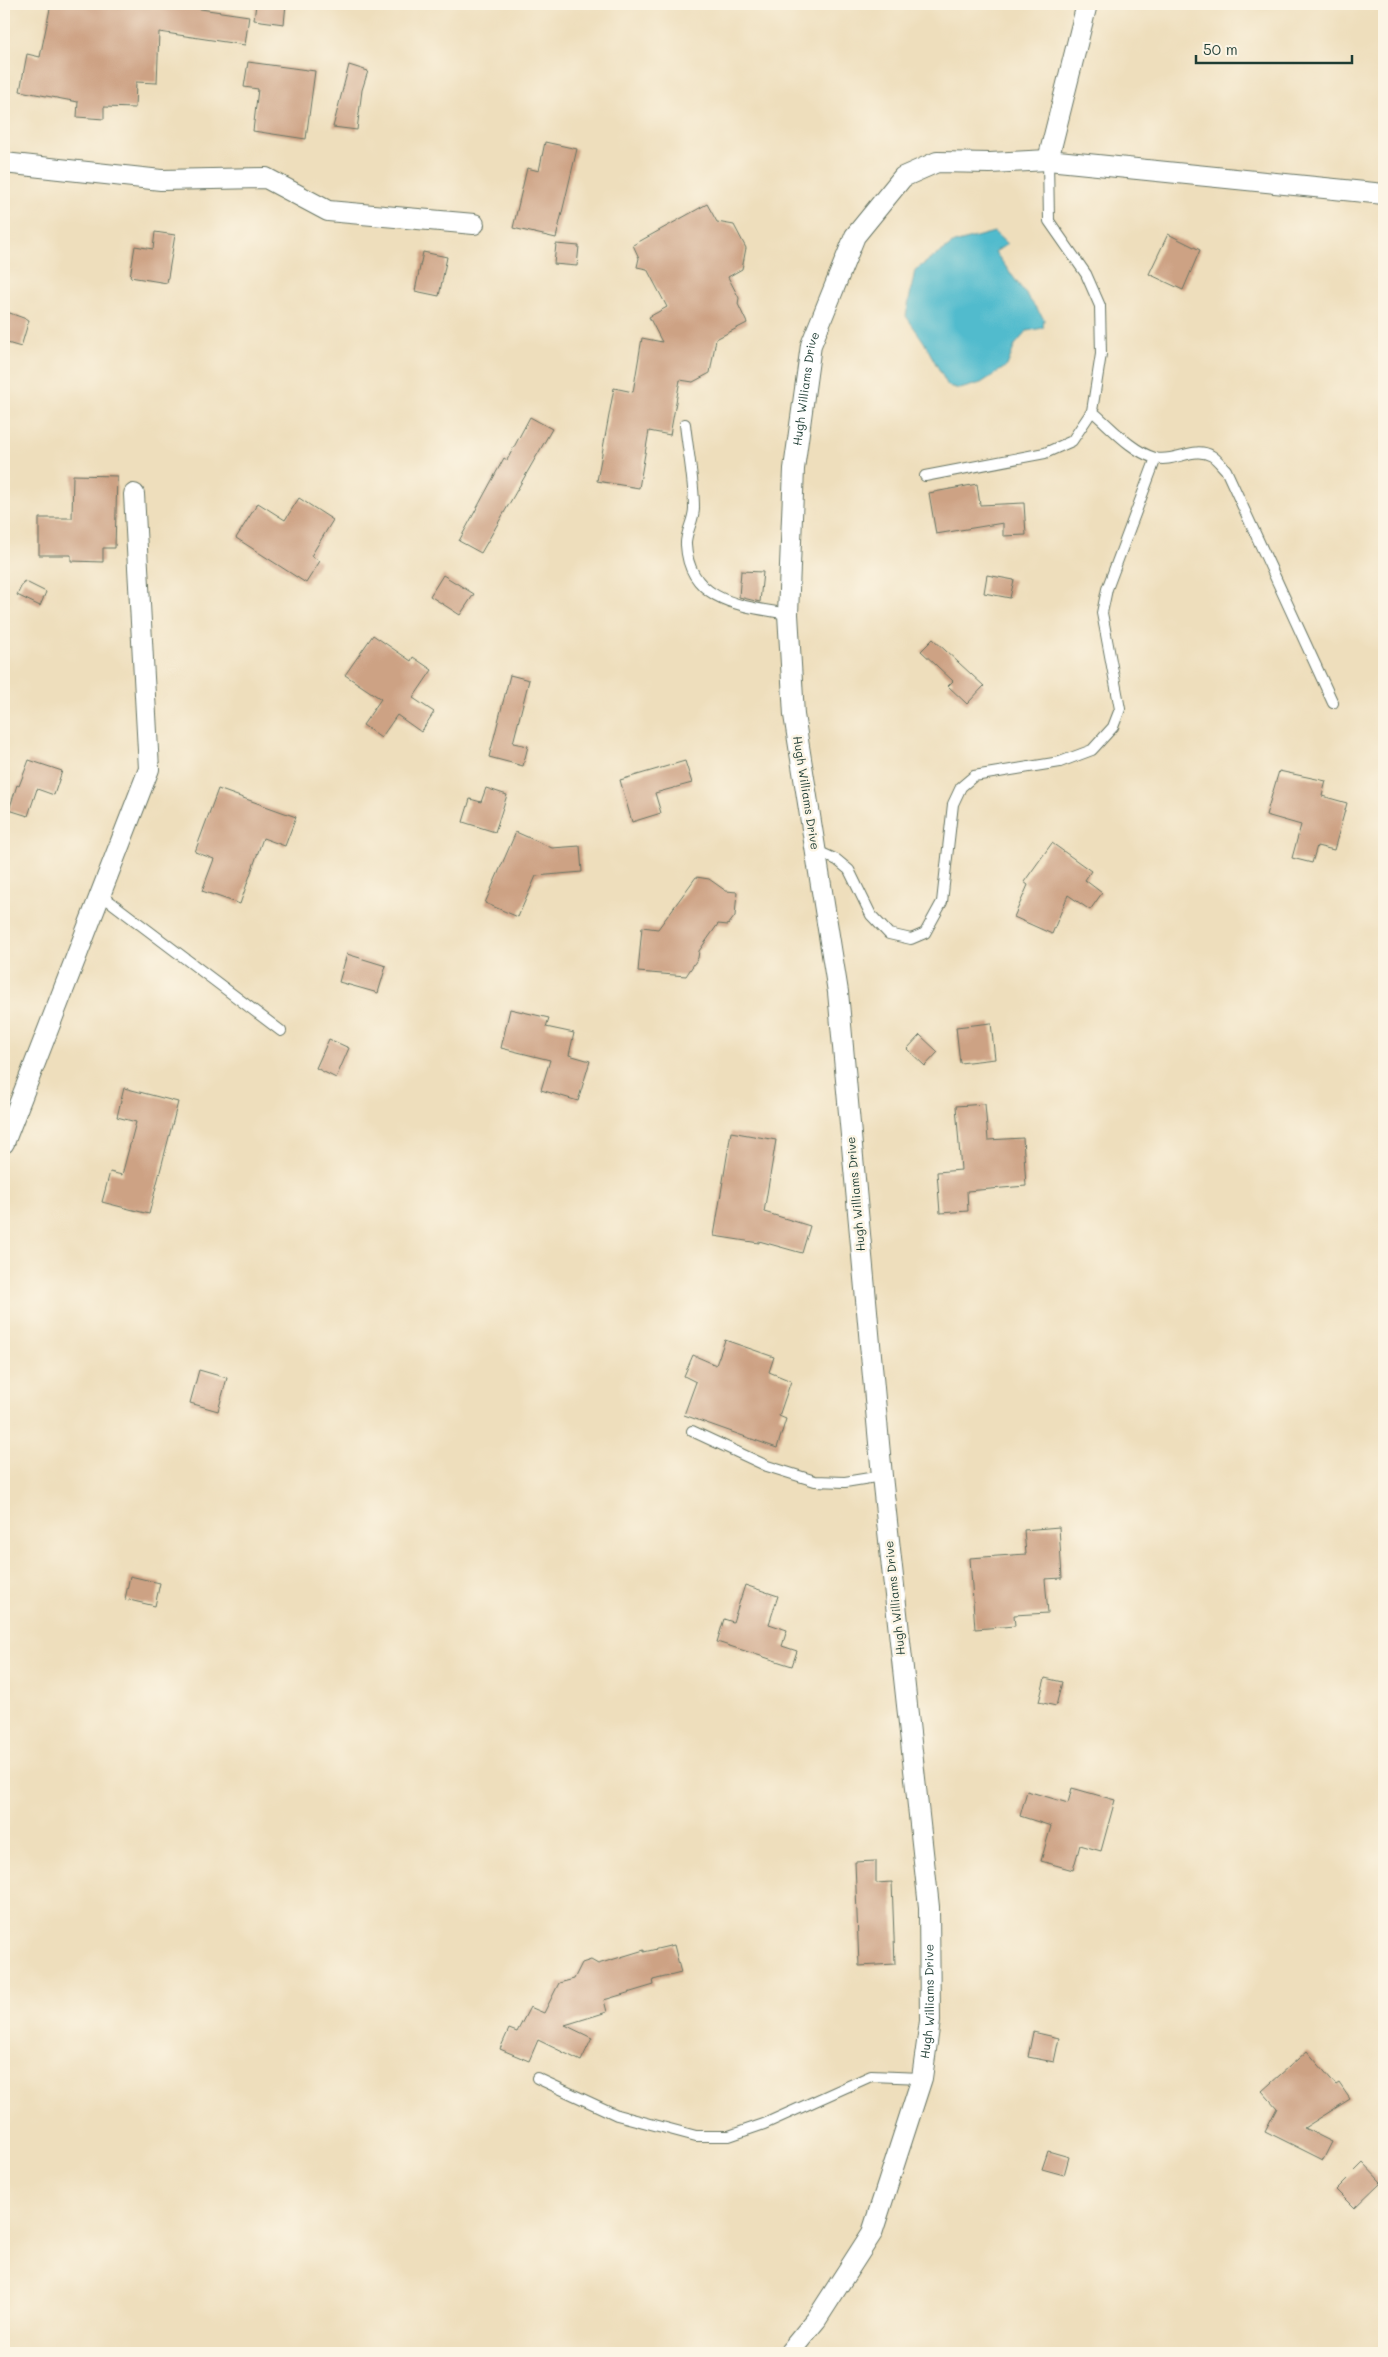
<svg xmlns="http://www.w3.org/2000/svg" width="1388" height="2357" font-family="Mali,sans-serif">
	<rect width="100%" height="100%" fill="#fcf5e5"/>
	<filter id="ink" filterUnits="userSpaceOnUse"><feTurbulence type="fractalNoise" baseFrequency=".02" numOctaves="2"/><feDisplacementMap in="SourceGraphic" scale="10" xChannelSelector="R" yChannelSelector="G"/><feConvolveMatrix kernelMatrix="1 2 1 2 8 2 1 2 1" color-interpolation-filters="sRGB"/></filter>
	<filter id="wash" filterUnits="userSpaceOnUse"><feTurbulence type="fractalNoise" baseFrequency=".0096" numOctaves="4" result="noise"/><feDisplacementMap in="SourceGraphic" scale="20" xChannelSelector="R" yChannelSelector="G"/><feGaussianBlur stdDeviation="1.12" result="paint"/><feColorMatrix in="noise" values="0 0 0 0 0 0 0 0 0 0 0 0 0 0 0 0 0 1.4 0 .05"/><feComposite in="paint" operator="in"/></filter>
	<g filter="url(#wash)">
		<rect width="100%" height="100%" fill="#eedebc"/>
		<path fill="#51bbcd" stroke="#387c80" d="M994 232 1007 244 995 252 1044 319 1043 328 1027 331 1015 345 1007 366 981 383 960 389 948 386 924 342 906 316 915 270 954 243Z"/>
		<g id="blocks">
			<path fill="#cda284" d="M51 4H166L249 16 245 45 159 32 157 83 136 82 135 108 104 107V119L77 117 78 102 20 91 27 54 40 57Z
				M256 4H286L284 24 254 20Z
				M248 62 315 71 306 139 253 131 258 89 244 87Z
				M349 65 368 71 362 90 357 130 333 127Z
				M545 142 577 149 556 238 513 228 527 168 539 171Z
				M707 204 717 222 734 225 746 248 742 269 728 277 739 298 738 304 747 323 716 339 710 373 693 382 680 380 670 435 649 431 639 488 597 481 614 388 633 392 642 338 662 342 649 317 667 307 647 269 637 267 639 258 633 245Z
				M155 232 175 235 167 283 130 277 135 246 153 249Z
				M1168 234 1200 250 1183 290 1149 274Z
				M556 244 579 246 577 266 554 264Z
				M423 252 447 257 439 296 415 291Z
				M7 312 29 320 21 347 4 342V323Z
				M530 417 552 429 481 553 459 541 504 458 507 460Z
				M73 475 117 476 115 548H103V562L71 561V555H39V518H72Z
				M977 484 980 505 1024 503 1026 535 1003 536V523L936 534 929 493Z
				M299 498 333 520 311 556 320 561 306 583 236 538 258 503 285 520Z
				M741 571 763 572 760 602 739 597Z
				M443 575 474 594 460 615 430 596Z
				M987 575 1014 580 1010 598 984 593Z
				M24 581 46 592 40 606 17 595Z
				M373 635 411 661 413 657 432 670 413 698 434 712 421 732 397 715 381 738 363 725 381 699 345 675Z
				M933 639 984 686 967 704 948 686 953 681 921 651Z
				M510 675 529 680 513 743 528 746 523 766 489 757Z
				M29 760 62 771 54 795 37 789 28 816 9 810 17 785 19 786Z
				M685 761 692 783 655 793 661 813 632 822 620 780Z
				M1279 771 1326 781 1322 796 1347 803 1334 850 1317 846 1312 863 1292 858 1301 825 1266 815Z
				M486 788 507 795 495 832 463 822 470 799 481 802Z
				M218 789 296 817 285 846 263 838 240 904 202 891 214 859 195 852Z
				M516 832 552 848 580 846 582 872 536 876 518 917 485 903Z
				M1052 843 1091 871 1085 880 1102 893 1090 910 1068 895 1052 934 1014 917 1028 885 1024 882Z
				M696 877 709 879 726 891 737 892 735 916 728 925 718 924 699 951 698 958 686 976 638 972 642 927 658 929Z
				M347 954 386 966 378 993 339 982Z
				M510 1009 549 1018 546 1027 574 1033 569 1055 590 1061 578 1101 541 1090 550 1060 501 1048Z
				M991 1023 995 1059 960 1063 956 1027Z
				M920 1035 938 1052 925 1066 907 1049Z
				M329 1039 349 1048 336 1078 316 1068Z
				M124 1088 178 1102 149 1214 102 1202 110 1172 122 1175 136 1122 117 1117Z
				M985 1104 988 1140 1023 1138 1026 1186 967 1191 968 1211 940 1213 937 1172 961 1170 956 1106Z
				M731 1132 776 1140 764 1212 810 1226 802 1253 759 1241V1243L714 1236Z
				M725 1340 774 1357 769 1372 791 1381 779 1416 786 1419 777 1448 684 1415 696 1382 684 1376 693 1355 716 1365Z
				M199 1370 227 1378 218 1411 190 1403Z
				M1059 1527 1062 1578 1045 1579 1048 1613 1014 1615 1015 1626 975 1629 970 1558 1026 1554 1024 1530Z
				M130 1576 160 1583 155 1606 125 1599Z
				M745 1585 778 1596 769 1624 787 1630 782 1646 797 1651 792 1666 717 1642 724 1619 733 1622Z
				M1045 1678 1062 1682 1056 1706 1039 1702Z
				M1072 1788 1115 1800 1101 1851 1080 1845 1073 1870 1041 1861 1051 1826 1020 1816 1027 1791 1068 1803Z
				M876 1861V1883L892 1882 895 1964 859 1966 855 1862Z
				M674 1945 681 1973 653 1980 654 1985 604 2000 607 2012 565 2025 592 2038 581 2061 538 2040 529 2061 500 2049 509 2029 517 2032 530 2007 544 2013 559 1983 574 1979 582 1963 591 1960 598 1964 644 1950V1952Z
				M1033 2032 1059 2038 1054 2062 1028 2057Z
				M1307 2051 1336 2085 1339 2083 1350 2099 1304 2128 1332 2142 1323 2160 1265 2131 1277 2108 1262 2091Z
				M1048 2151 1069 2157 1064 2175 1042 2169Z
				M1363 2163 1381 2182 1354 2208 1336 2190Z"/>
		</g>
	</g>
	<g filter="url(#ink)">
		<use href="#blocks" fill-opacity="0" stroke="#677564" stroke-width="1"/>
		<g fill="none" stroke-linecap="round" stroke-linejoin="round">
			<g stroke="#677564" stroke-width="12">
				<path id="lane" d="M1092 411C1111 427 1131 451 1155 458 1175 463 1194 445 1212 456 1217 459 1222 466 1226 470L1333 703
					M685 424C688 452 694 480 694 508 694 521 685 533 686 545 689 603 744 606 788 614
					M925 476 1045 453 1072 441 1092 411 1101 354 1100 306 1086 274 1049 221 1048 160
					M815 850 837 860 849 870 871 915 889 934 911 939 925 933 942 902 953 804 961 787 974 776 1060 762 1092 750 1113 727 1120 709 1102 613 1107 589 1156 458
					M100 894 281 1031
					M692 1431 767 1466 815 1481 845 1482 882 1476
					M537 2078 617 2115 696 2136H729L764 2124 871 2076 922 2078"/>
			</g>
			<g stroke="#677564" stroke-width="22">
				<g id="street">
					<path d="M1048 160 1087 4"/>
					<path d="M4 163 161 180 266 178 328 211 474 224"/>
					<path d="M4 1143 149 769 134 494"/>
					<path id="s1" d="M789 2353 816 2320 872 2233 922 2078 930 2021 929 1907 882 1476 838 992 794 715 788 614 794 469 811 345 855 236 903 177 937 162 990 163 1048 160 1384 194"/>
				</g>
			</g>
			<use href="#lane" stroke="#fff" stroke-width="10"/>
			<use href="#street" stroke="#fff" stroke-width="20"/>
		</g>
	</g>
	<g text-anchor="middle" stroke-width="5" stroke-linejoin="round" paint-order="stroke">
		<g font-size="12" fill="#1f3d34" stroke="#fcf5e5">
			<text dy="4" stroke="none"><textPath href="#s1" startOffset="2008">Hugh Williams Drive</textPath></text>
			<text transform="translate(806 793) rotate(81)" y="4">Hugh Williams Drive</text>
			<text transform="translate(856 1194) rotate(-95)" y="4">Hugh Williams Drive</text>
			<text transform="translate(895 1598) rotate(-96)" y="4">Hugh Williams Drive</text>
			<text dy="4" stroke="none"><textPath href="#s1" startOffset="386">Hugh Williams Drive</textPath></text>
		</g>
	</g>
	<rect width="1388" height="2357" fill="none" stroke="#fcf5e5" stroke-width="20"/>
	<path d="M1196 55v8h156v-8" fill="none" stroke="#1f3d34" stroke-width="2.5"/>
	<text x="1203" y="55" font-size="15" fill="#1f3d34" stroke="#fcf5e5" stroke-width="4" paint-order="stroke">50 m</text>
</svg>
